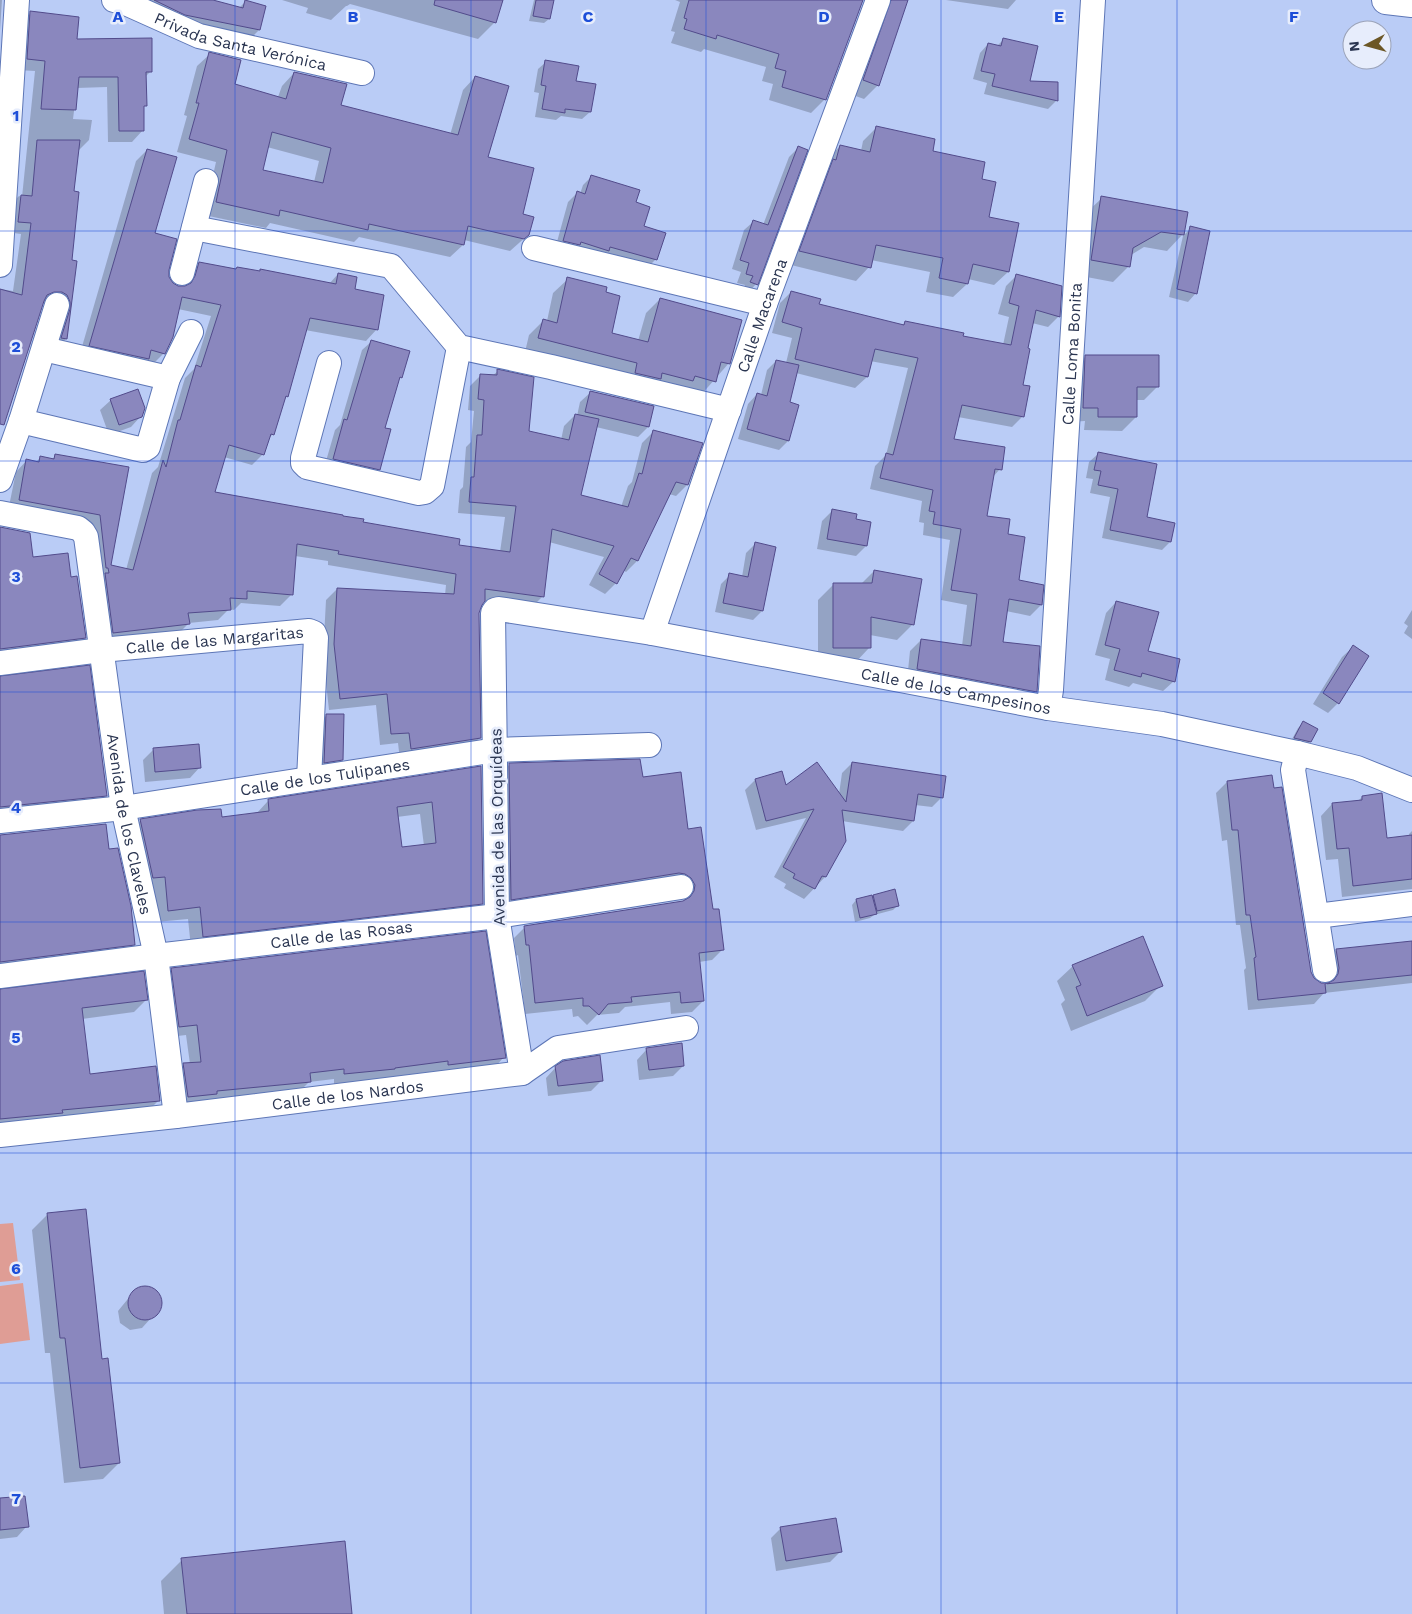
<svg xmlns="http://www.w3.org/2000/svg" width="1412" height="1614" font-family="'Work Sans',sans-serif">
	<rect width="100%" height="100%" fill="#baccf6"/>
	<path fill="#df9d95" d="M13 1223 20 1280 0 1282V1224Z
		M23 1283 30 1340 0 1344V1286Z"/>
	<path fill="#0003" fill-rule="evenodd" d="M0 0H2L0 31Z
		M128 0H208L238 9 245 2 265 7 259 30 245 44Z
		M282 0H501L495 22 478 39 350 4 347 6H346L331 20 306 13 308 8Z
		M534 0H552L549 19 544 23 529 21Z
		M675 0H862L825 99 811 113 769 100 773 84 762 81 766 67 704 49 701 52 671 43 675 32 671 31 680 2Z
		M863 0H907L878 85 864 99 850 94 869 1Z
		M946 0H1016L1008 9Z
		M31 13 76 40 151 71 145 77 143 130 132 142H108L107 87 77 88 73 119 92 120 89 140 78 151 73 192 71 261 76 262 66 339 55 350 50 303 42 302 0 417V289L13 291 21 234 6 232 8 207 19 196 22 197 35 71 17 70 19 24Z
		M1004 39 1028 82 1056 101 1048 109 984 94 987 83 973 79 980 53 988 44 997 46Z
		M210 54 233 84 278 97 282 86 294 73 340 106 450 135 463 90 475 77 487 158 521 215 528 235 510 251 464 240 463 245 450 257 359 237 354 242 270 223 266 228 204 215 216 162 177 152 187 116 184 115 197 66ZM267 147 319 161 314 182 261 171Z
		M546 62 575 82 594 85 590 112 582 119 561 116 556 120 535 117 539 93 534 92 538 69Z
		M877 127 931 152 980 180 987 218 1008 272 994 285 968 279 967 284 953 297 926 292 930 272 871 260 869 267 856 281 787 264 827 160 840 146 861 151 863 141Z
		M798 148 756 284 748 293 742 291 745 285 737 283 741 272 732 269 744 230 753 222 763 225 789 157Z
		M147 150 154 234 167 270 168 277 172 284 178 287 185 288 188 274 200 263 329 284 338 274 353 290 377 329 366 341 305 330 287 396 284 400 273 434 267 440 263 454 252 465 224 457 214 493 362 523 458 546 500 552 505 517 458 513 460 490 463 487 466 447 471 442 474 411 468 410 470 386 481 375 492 376 498 371 528 432 561 440 564 426 575 415 577 416 580 402 591 392 648 427 638 437 596 427 580 496 621 507 628 486 632 482 642 443 653 432 687 485 676 496 669 494 637 561 626 572 623 570 616 583 605 594 589 585 604 557 549 542 543 596 532 607 483 601 478 613 480 738 468 749 400 760 398 743 380 745 376 705 329 710 323 656 326 600 337 589 445 595 446 585 328 565V561L295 556 291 595 280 606 241 603 234 610 229 609 218 620 189 623 177 635 102 644 89 526 8 511 16 472 27 460 36 462 40 458 51 460 56 456 127 468 110 566 126 570 152 473 158 467 185 378 194 369 211 316 178 309 164 353 153 364 79 357 136 161Z
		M592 176 635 203 656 259 647 268 555 249 568 202 577 193 580 194 583 185Z
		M1102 198 1186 213 1182 235 1167 251 1144 247 1131 255 1129 266 1113 282 1076 275 1086 213Z
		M1191 228 1196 293 1188 302 1169 297 1183 236Z
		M1017 275 1059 316 1048 327 1032 323 1022 386 1023 416 1012 427 958 417 953 440 1000 469 992 478 985 517 1006 535 1017 582 1041 605 1030 616 1006 611 1002 643 1036 691 1025 702 907 680 910 651 921 640 962 646 967 605 941 600 950 540 923 535 924 523 919 522 922 501 870 489 875 466 886 455 908 368 870 361 867 377 855 388 796 373 789 403 788 441 779 450 738 439 748 404 757 394 761 395 767 370 776 361 786 363 792 338 772 333 780 303 791 292 818 305 902 326 905 322 962 337 1003 345 1009 317 998 314 1006 286Z
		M568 279 610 334 638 341 646 313 660 299 729 363 701 395 525 352 529 335 543 321H547L553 293Z
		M372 341 401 377 398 380 384 429 379 469 369 478 324 468 335 430 340 425 362 350Z
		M1086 356 1158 386 1144 400H1135L1136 417 1122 431 1084 430 1085 421 1069 422 1072 370Z
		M111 400 141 416 131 427 109 435 100 410Z
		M1098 454 1146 518 1170 542 1162 550 1102 538 1110 497 1090 493 1093 479 1086 478 1089 462Z
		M832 511 855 520 866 546 856 556 817 549 822 521Z
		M0 527 31 558 70 578 85 638 72 650 0 659Z
		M755 544 762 611 753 620 715 612 721 584 730 575 742 577 746 553Z
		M874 571 913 624 897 640 870 635 869 648 854 664H818V600L833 585 861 584Z
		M1116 602 1147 652 1174 681 1163 691 1133 683 1129 687 1105 680 1110 659 1095 655 1106 613Z
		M1412 610V639L1404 633 1408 626 1404 623Z
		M1353 647 1338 703 1328 713 1313 704 1342 657Z
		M0 678 106 795 94 808 0 818Z
		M327 715 342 759 332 770 314 773 316 726Z
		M1303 723 1310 742 1305 747 1290 743 1298 728Z
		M153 750 200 767 190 778 145 782 143 760Z
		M852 763 942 797 932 807 915 805 913 821 903 831 842 821 825 877 804 899 784 888 786 884 774 877 806 818 756 830 745 790 755 780 785 787 839 794 842 773Z
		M509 765 642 778 687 830 723 949 712 960 699 962 703 1001 692 1012 671 1014 670 1002 625 1007 619 1013 597 1015 587 1025 578 1016 573 1017 572 1009 525 1014 518 955 516 956 514 938 525 927 684 902V897L500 910 498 776Z
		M480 768 482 903 470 915 191 948 188 919 156 922 129 832 141 820 220 818 256 814 268 801ZM420 814 424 846 401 849 397 817Z
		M1227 782 1314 980 1320 984 1327 985 1325 961 1336 950 1412 942V983L1324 993 1314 1004 1248 1010 1244 970 1246 968 1240 925H1236L1227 840 1222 841 1216 793Z
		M1362 797 1387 844 1409 837V834L1412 831V889L1342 897 1338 859 1326 860 1321 816 1332 804 1358 801Z
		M0 836 108 850 134 944 121 957 0 972Z
		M873 896 898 905 893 910 874 915 870 918 855 922 852 905 856 900Z
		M1073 966 1161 985 1145 1001 1071 1031 1061 1004 1065 1000 1057 981Z
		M172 969 504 1057 494 1068 438 1075 437 1071 384 1078 383 1079 334 1084V1079L309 1082 299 1092 177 1107 173 1075 184 1065 190 1064 186 1035 169 1037 161 980Z
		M0 991 146 1000 134 1012 82 1019 89 1076 159 1100 146 1113 0 1130Z
		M647 1049 683 1066 673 1076 639 1080 637 1060Z
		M556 1067 601 1081 591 1091 548 1096 546 1078Z
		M48 1214 101 1360 119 1463 103 1479 64 1483 50 1353H45L32 1230Z
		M148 1287 159 1294 161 1307 142 1328 130 1330 120 1323 118 1311 136 1289Z
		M0 1500 27 1526 17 1537 0 1539Z
		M781 1528 841 1551 830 1562 776 1571 771 1538Z
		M182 1560 351 1614H164L161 1581Z"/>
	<path fill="#8a87be" stroke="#524b8b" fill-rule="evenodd" d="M154 0H213L243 8 245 0 266 6 260 30 185 15Z
		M435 0H503L496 23 434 5Z
		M536 0H554L550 19 533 16Z
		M689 0H863L826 100 782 87 786 71 775 68 779 54 717 35 716 39 684 29 687 19 684 18Z
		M891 0H908L879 86 863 80Z
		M30 11 79 17 77 39 152 38V72H146L147 106H144V131H119L118 77H79L76 110 41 109 45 61 27 59Z
		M1003 38 1038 46 1030 81 1058 82V101L992 86 995 74 981 71 988 43 1001 46Z
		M209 52 241 60 235 84 286 99 294 72 347 84 341 105 458 135 475 76 509 86 488 157 534 168 523 214 534 217 529 235 524 239 468 226 464 245 369 224 368 230 280 210 279 216 216 202 227 150 189 139 199 103H196ZM272 132 331 148 323 183 263 170Z
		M545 60 579 66 576 81 596 84 591 112 565 109V113L542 109 546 86 541 85Z
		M876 126 935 139 933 151 985 162 982 179 996 182 989 217 1019 223 1009 272 973 264 968 284 939 278 943 258 876 245 871 268 799 251 833 159 836 160 840 145 870 152Z
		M37 140H80L74 191 79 192 72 260 77 261 67 339 61 338 70 309V302L67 295 62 292H54L47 295 44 301 4 425 0 424V289L22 295 31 223 18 222 21 195 32 196Z
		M798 146 808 150 758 285 750 282 753 276 746 274 749 263 740 260 753 220 768 225Z
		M147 149 177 157 155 233 177 239 169 270V277L173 283 178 286H185L191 283 195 276 199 262 236 269 237 267 260 271V269L336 284 338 273 357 277 355 289 384 295 378 330 310 318 288 397 286 396 274 435 271 434 264 455 229 445 215 492 343 515V516L364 519 363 522 460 539 459 545 510 552 516 506 469 502 471 477H474L477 435H482L484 400 478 399 480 374 497 375V369L534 377 529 431 569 440 575 414 599 419 581 495 628 507 639 473 642 474 653 430 703 443 688 485 676 482 638 561 631 558 617 584 599 574 614 546 552 529 544 597 485 589V601L482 605 479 613 481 738 411 749 409 733 391 734 387 694 340 699 334 644 337 588 454 594 456 574 338 554 339 551 297 544 293 595 247 591V599L230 598 231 610 188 613 190 624 113 633 105 573H109L108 568H106L100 515 19 500 26 459 39 462 40 456 54 459 55 454 129 467 111 565 133 570 163 460 166 467 178 420H180L196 365 201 367 221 305 182 297 173 337 165 354 151 350 149 359 89 346Z
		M591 175 640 190 636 202 650 207 644 226 666 233 657 260 610 247 609 251 581 242 580 245 563 241 577 191 585 194Z
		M1101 196 1188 212 1184 235 1161 232 1133 248 1130 267 1091 260Z
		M1190 226 1210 231 1197 294 1177 289Z
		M1016 274 1062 286 1060 317 1036 310 1028 348 1030 349 1023 385 1030 386 1024 417 962 405 954 439 1005 447 1002 470 995 469 987 516 1010 519 1008 534 1025 537 1019 580 1044 585 1042 605 1009 599 1003 642 1040 646 1037 692 917 669 921 639 971 646 977 594 951 590 961 529 933 524 935 512 929 511 933 490 880 478 886 453 893 455 918 358 875 349 868 377 795 359 802 328 782 322 791 291 821 299 819 304 904 325 905 321 964 333 963 336 1011 345 1019 306 1009 303Z
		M567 277 607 287 606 292 620 296 612 333 648 342 660 298 742 320 730 364 721 362 716 382 695 376 693 381 662 373 661 379 635 373 637 363 538 338 543 319 557 323Z
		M371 340 410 351 402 378 400 377 385 428 391 429 380 470 333 459 344 419 347 420Z
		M1085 355H1159V387H1137V417H1098V408H1083Z
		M776 360 799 365 790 402 799 405 789 441 747 429 757 393 767 396Z
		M138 389 145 408 142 417 119 425 110 399Z
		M590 391 654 406 649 427 585 412Z
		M1098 452 1157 464 1147 517 1175 523 1171 542 1110 530 1118 489 1098 485 1101 471 1094 470Z
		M832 509 857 514 856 519 871 522 867 546 827 539Z
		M0 527 30 533 33 557 68 553 71 577 77 576 86 638 0 649Z
		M755 542 776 547 763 611 723 603 729 573 748 577Z
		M874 570 922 579 914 625 871 617V648H833V583H872Z
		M1116 601 1159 612 1148 651 1180 659 1175 682 1142 673 1141 677 1114 670 1120 649 1105 645Z
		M1353 645 1369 656 1339 704 1323 693Z
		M90 665 107 796 0 807V676Z
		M326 714H344L343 760 324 763Z
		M1303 721 1318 729 1311 742 1294 738Z
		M199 744 201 768 155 772 153 748Z
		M640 759 643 777 681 772 688 829 701 827 713 909H719L724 950 699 953 704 1001 681 1003 680 992 631 997 632 1002 608 1004 599 1015 589 1006H583V998L535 1003 529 945H526L524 926 683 901 690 897 694 891 695 885 691 878 685 874 679 873 511 900 509 763Z
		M817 762 846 802 852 762 946 776 943 798 918 794 914 821 842 810 846 841 826 877 822 876 815 889 793 878 795 874 783 867 814 809 766 821 755 779 782 771 786 785Z
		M481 766 483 904 203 937 200 907 168 911 165 877 153 878 140 819 197 810 221 809 222 817 269 811 268 799ZM432 802 436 843 402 847 397 807Z
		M1272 775 1274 788 1282 787 1311 972 1314 978 1321 983H1328L1334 980 1338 974 1339 968 1336 949 1412 941V975L1325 984 1326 993 1258 1000 1254 958 1256 957 1250 915H1246L1238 830H1232L1227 781Z
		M1382 793 1387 838 1412 835V879L1353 886 1349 848 1337 849 1332 803 1362 800V796Z
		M106 824 109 849 118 848 131 906 135 945 0 962V835Z
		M895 889 899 906 877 911 873 895Z
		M872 895 877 914 860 918 856 899Z
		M486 931 506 1058 448 1065V1061L395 1068V1069L344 1074V1069L310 1073 311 1082 217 1091V1094L188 1097 183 1063 201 1062 197 1025 179 1027 171 968Z
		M1143 936 1163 986 1087 1016 1076 987 1081 985 1072 965Z
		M144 971 148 1000 82 1008 90 1074 156 1066 160 1101 62 1110 63 1113 0 1119V989Z
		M682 1043 684 1066 649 1070 646 1048Z
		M600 1055 603 1081 558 1086 555 1066 563 1061Z
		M86 1209 102 1359 108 1358 120 1463 80 1468 65 1338H60L47 1213Z
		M128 1303a17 17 0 1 1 34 0a17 17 0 1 1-34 0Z
		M25 1496 29 1527 0 1530V1498Z
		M836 1518 842 1552 786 1561 780 1527Z
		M345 1541 352 1614H187L181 1558Z"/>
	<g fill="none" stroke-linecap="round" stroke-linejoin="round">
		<g stroke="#5d76b6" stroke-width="26">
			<g id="minor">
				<path id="s1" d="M114 0 121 1 199 36 362 73"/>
				<path d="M194 228 391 266 459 347 551 367 729 410"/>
				<path d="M534 248 765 304"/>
				<path d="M0 265 17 0"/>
				<path d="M182 273 206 181"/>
				<path d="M44 349 168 378"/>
				<path d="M329 363 303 458V463L307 467 419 493 425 492 432 486 459 347"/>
				<path d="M21 421 143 450 148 447 168 378 191 332"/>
				<path d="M0 480 21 421 57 305"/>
				<path id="s2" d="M0 513 78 528 83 532 86 537 123 808 156 956 176 1116"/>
				<path id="s3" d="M652 633 765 304 878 0"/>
				<path id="s4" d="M0 663 101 650 309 631 314 633 316 638 309 779"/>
				<path id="s5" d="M1048 708 1051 690 1093 0"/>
				<path d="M1297 753 1293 770 1325 970"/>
				<path id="s6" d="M0 821 123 808 496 750 649 745"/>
				<path d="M1317 916 1412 904"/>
				<path id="s7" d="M0 976 156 956 497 916 681 887"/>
				<path id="s8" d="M522 1073 497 916 493 613 495 610 499 609 652 633 1048 708 1162 724 1297 753 1357 768 1412 790"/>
				<path id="s9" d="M0 1135 176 1116 522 1073 558 1048 686 1028"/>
			</g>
		</g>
		<g stroke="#5d76b6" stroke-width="30">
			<path id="secondary" d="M1386 0 1412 3"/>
		</g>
		<use href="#minor" stroke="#fff" stroke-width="24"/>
		<use href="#secondary" stroke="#fff" stroke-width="28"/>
	</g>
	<path fill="none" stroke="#1d4ed8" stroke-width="1" stroke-opacity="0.55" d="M235 0V1614M471 0V1614M706 0V1614M941 0V1614M1177 0V1614M0 231H1412M0 461H1412M0 692H1412M0 922H1412M0 1153H1412M0 1383H1412"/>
	<g text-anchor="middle" stroke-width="5" stroke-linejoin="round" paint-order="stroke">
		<g font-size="16" fill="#2a3551" stroke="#e7edfc">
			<text dy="6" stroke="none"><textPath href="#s1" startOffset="134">Privada Santa Verónica</textPath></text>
			<text dy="6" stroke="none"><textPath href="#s3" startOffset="336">Calle Macarena</textPath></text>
			<text dy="6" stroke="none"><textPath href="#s5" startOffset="355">Calle Loma Bonita</textPath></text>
			<text dy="6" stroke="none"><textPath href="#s4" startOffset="216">Calle de las Margaritas</textPath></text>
			<text dy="6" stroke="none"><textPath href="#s8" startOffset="934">Calle de los Campesinos</textPath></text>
			<text dy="6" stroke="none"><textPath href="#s6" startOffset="328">Calle de los Tulipanes</textPath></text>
			<text dy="6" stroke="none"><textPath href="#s2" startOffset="382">Avenida de los Claveles</textPath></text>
			<text transform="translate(497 827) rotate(-91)" y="6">Avenida de las Orquídeas</text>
			<text dy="6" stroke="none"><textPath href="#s7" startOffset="344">Calle de las Rosas</textPath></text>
			<text dy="6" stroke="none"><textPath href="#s9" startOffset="350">Calle de los Nardos</textPath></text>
		</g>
	</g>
	<g font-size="16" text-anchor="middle" font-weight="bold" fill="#1d4ed8" stroke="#e7edfc" stroke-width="5" stroke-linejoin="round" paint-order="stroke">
		<text x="118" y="22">A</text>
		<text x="353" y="22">B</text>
		<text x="588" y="22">C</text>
		<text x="824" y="22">D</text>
		<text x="1059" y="22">E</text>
		<text x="1294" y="22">F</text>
		<text x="16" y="121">1</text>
		<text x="16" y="352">2</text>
		<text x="16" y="582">3</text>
		<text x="16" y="813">4</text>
		<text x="16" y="1043">5</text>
		<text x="16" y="1274">6</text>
		<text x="16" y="1504">7</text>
	</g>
	<g transform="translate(1367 45) rotate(264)"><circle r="24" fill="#e7edfc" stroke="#9ba3b8"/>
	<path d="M0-4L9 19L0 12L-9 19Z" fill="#6c5726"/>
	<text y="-8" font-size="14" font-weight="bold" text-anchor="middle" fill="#2a3551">N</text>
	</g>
</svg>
